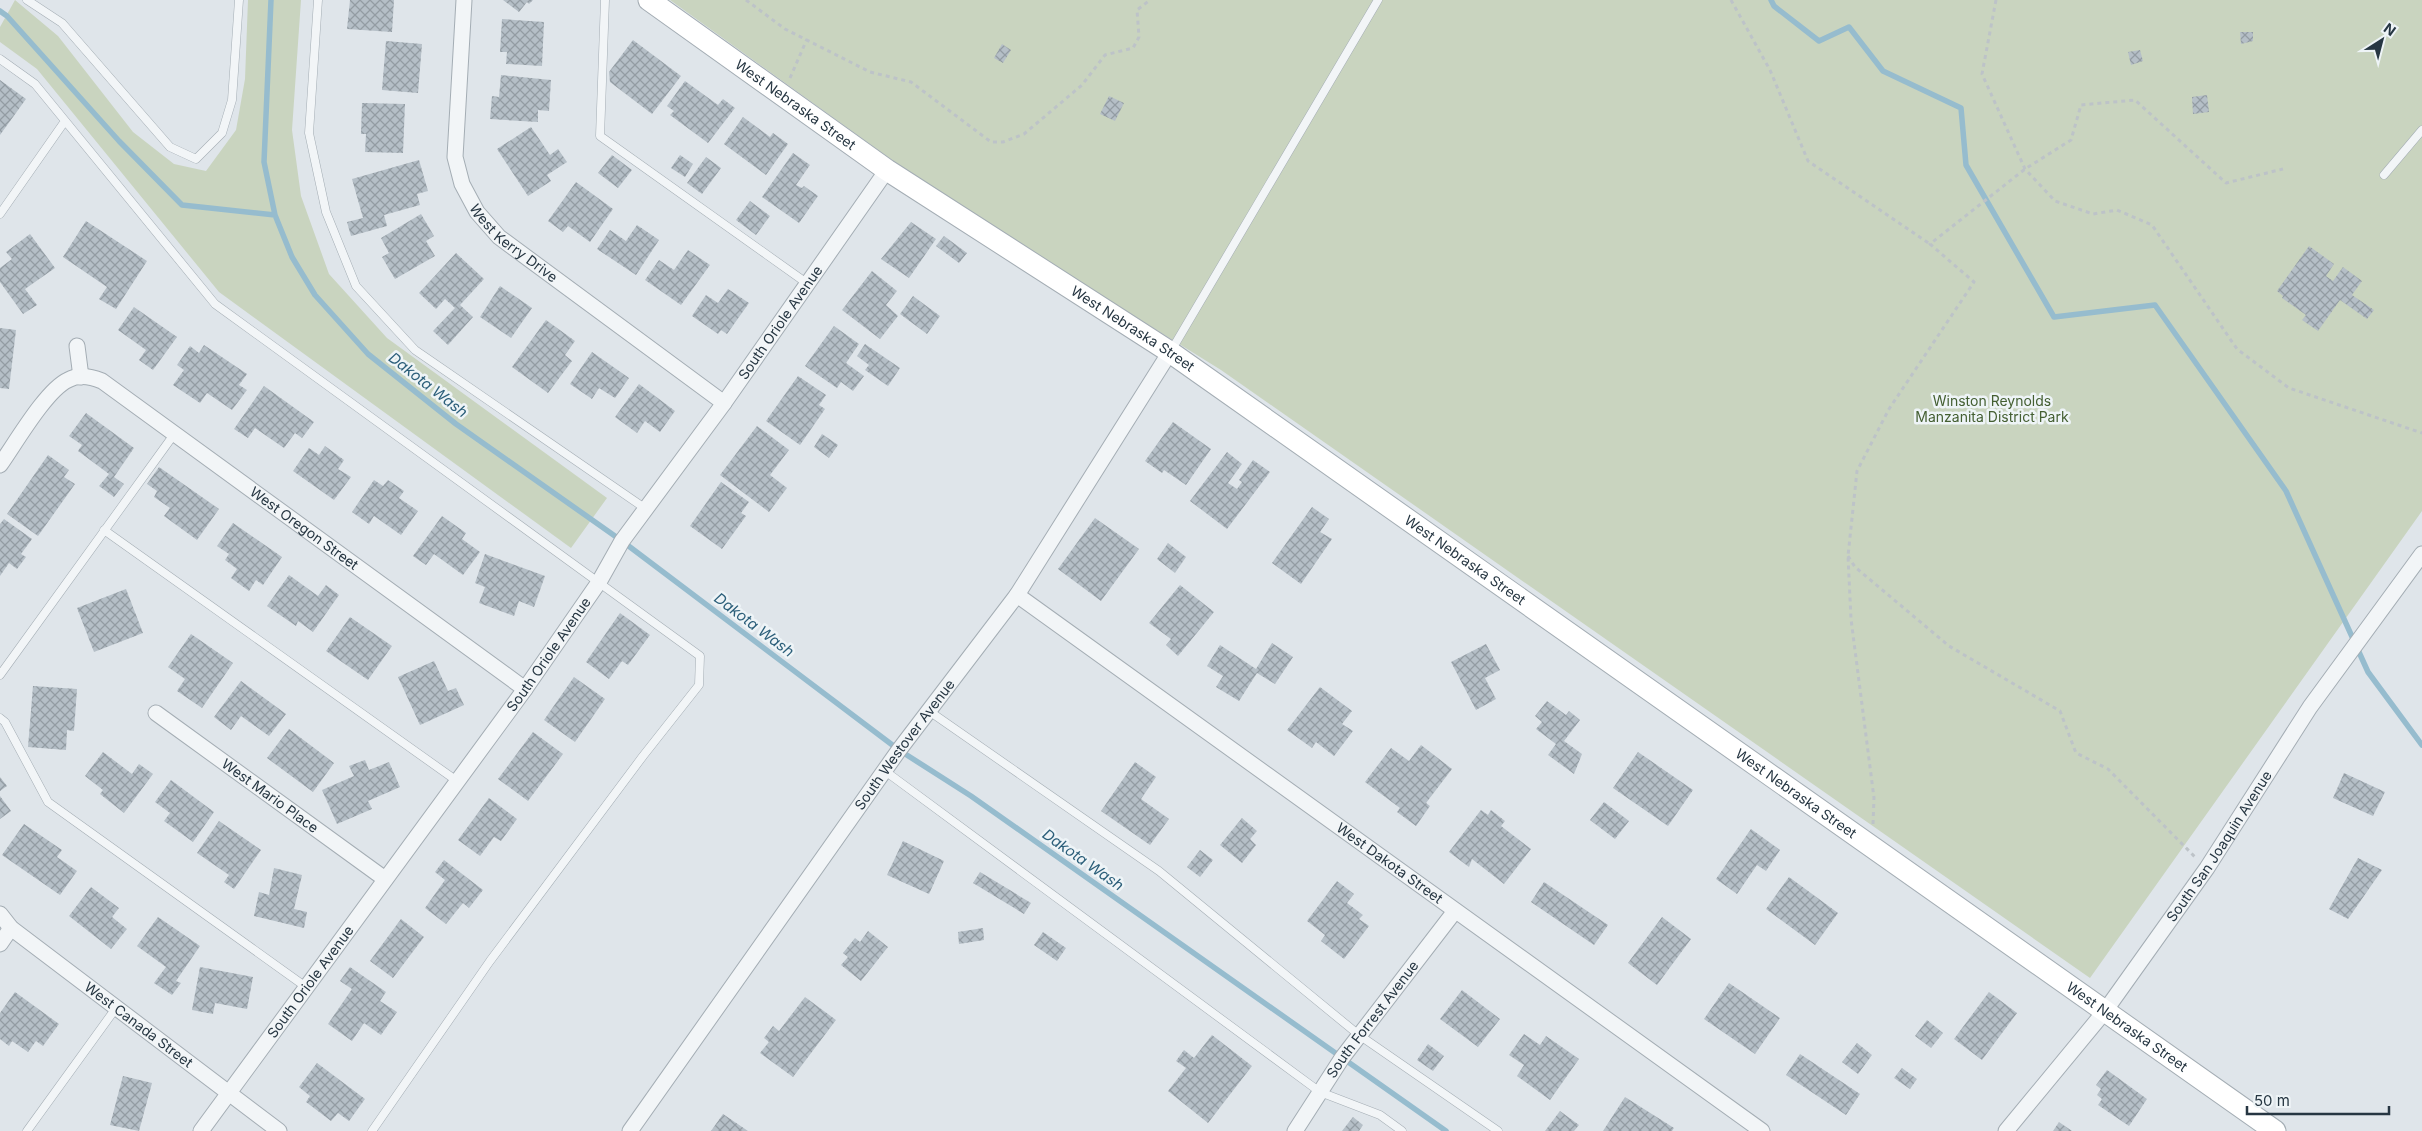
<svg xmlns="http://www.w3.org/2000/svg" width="2422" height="1131" font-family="Inter,sans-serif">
	<defs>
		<pattern id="building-cross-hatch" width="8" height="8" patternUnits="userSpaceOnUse" patternTransform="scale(1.25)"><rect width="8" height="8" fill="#b5bfc7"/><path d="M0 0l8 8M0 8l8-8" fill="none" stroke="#939ca3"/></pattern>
	</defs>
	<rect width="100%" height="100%" fill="#dfe5ea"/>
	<path fill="#c9d4bf" d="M15 0 58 36 133 132 174 164 206 171 236 130 245 79 248 0H301L292 130 301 196 329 274 387 338 607 498 571 548 219 292 37 69 0 42V27Z
		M670 0H2422V511L2090 978 1221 370 1147 324 1071 280 896 163Z"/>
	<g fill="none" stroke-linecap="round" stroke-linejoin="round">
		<path stroke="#96bcce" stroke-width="5.5" d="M271 0 264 162 275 215 292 257 315 295 368 354 456 424 622 541 899 750 971 796 1446 1131
			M1771 0 1774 6 1819 41 1849 27 1883 71 1961 108 1966 165 2054 317 2155 305 2286 491 2368 672 2422 745
			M0 11 7 16 119 141 182 205 275 215"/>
	</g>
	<path fill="url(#building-cross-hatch)" d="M350 0H394L392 32 347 29Z
		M503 0H533L529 4 527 2 519 12Z
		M502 19 544 22 542 66 506 64 507 52H500Z
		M2240 32H2253V41L2241 44Z
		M633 40 681 76 652 114 610 82 609 72Z
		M386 41 422 44 418 93 382 90Z
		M1002 44 1011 50 1003 63 994 58Z
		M2140 50 2143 61 2131 65 2128 52Z
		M501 75 551 80 549 111 538 110V122L490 119 492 96 499 97Z
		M0 80 26 99 0 135Z
		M685 81 718 105 723 99 735 108 708 143 670 115 674 111 667 106Z
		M2207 95 2209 112 2193 114 2192 97Z
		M1109 96 1124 103 1115 121 1100 114Z
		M362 103 405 104 403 153 365 152 366 134H361Z
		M743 117 770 137 773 133 788 144 766 175 724 144Z
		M531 127 550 155 558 149 567 162 547 175 551 181 528 196 497 149Z
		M793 153 810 165 796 185 802 188 804 186 818 196 799 223 762 197Z
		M612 155 632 170 618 188 598 173Z
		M680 155 693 164 685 177 671 168Z
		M706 157 721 168 702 194 687 183Z
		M419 160 428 191 417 194 420 205 384 215 387 226 351 236 347 222 363 218 352 179Z
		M576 182 613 209 590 242 568 226 563 232 548 221Z
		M750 201 770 216 756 235 736 220Z
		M421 214 434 236 426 241 435 256 395 279 382 257 389 253 381 238Z
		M86 221 147 261 116 309 99 299 107 287 63 257Z
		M911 222 936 239 909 278 881 259Z
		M637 225 659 240 636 275 597 249 610 230 626 241Z
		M30 234 55 268 25 289 37 305 23 314 0 282V268L12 259 6 252Z
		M944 236 967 253 959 263 936 246Z
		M2309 246 2334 264 2326 276 2333 281 2343 267 2362 281 2352 295 2374 310 2367 319 2340 300 2318 331 2302 320 2306 315 2282 298 2283 296 2277 291Z
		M688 250 710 265 681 305 645 280 659 260 674 270Z
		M456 253 484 279 460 305 473 317 448 345 433 331 455 308 445 299 436 309 419 293Z
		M872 271 897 291 886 305 898 316 880 339 842 310Z
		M500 286 532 308 511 338 480 317Z
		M728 289 749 303 727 334 721 330 718 334 692 316 706 295 718 303Z
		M913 296 940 316 927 334 900 314Z
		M134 307 177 337 153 370 139 360 146 350 118 330Z
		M546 320 575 341 565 355 572 361 548 393 512 367Z
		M834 326 859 344 846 363 864 376 853 391 841 382 837 388 805 366Z
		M0 328 16 330 9 389 0 388Z
		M865 344 900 368 888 386 865 370 869 365 857 356Z
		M204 345 247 374 239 385 247 390 232 410 207 393 200 403 173 385 184 370 177 365 190 346 199 353Z
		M592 352 629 378 615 398 599 388 592 399 570 384Z
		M798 376 826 395 819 405 825 409 800 445 766 421Z
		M639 384 675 411 660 432 645 421 637 433 615 417Z
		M264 386 314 422 302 438 295 433 284 448 255 428 248 438 234 429Z
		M86 413 134 448 114 477 124 484 114 497 99 486 109 474 78 451 82 445 69 436Z
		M1173 422 1211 449 1186 485 1164 470 1162 473 1145 461Z
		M757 426 789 450 770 475 787 488 769 512 720 475Z
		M822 434 838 445 829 458 814 447Z
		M325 446 344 460 338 469 351 477 334 500 293 471 309 448 319 455Z
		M1227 452 1242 464 1228 483 1237 489 1242 482 1239 480 1253 460 1270 472 1227 529 1190 501Z
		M48 455 69 470 64 477 75 484 38 536 7 514Z
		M159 467 219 509 197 540 164 516 170 508 154 497 157 491 147 484Z
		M374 480 383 486 388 480 404 491 399 498 418 511 401 535 374 516 369 524 352 512Z
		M721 482 749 502 741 513 746 516 722 549 690 526Z
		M1312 507 1329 519 1320 532 1332 539 1301 584 1272 563Z
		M442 516 466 533 462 539 480 552 463 575 434 554 426 565 413 556Z
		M1095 518 1139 549 1101 601 1058 569Z
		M4 519 32 539 21 554 26 557 17 569 9 563 0 576V524Z
		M233 523 282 557 263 585 256 580 249 591 231 578 237 569 225 560 229 554 217 546Z
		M1168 543 1186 557 1175 573 1157 559Z
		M485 554 545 576 534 607 519 601 514 616 479 603 485 587 475 583Z
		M289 575 318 596 326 585 339 595 313 632 298 621 296 626 267 606Z
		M1180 585 1214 612 1178 656 1166 645 1171 639 1149 623Z
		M126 589 143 633 94 652 77 608Z
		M620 613 650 635 628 665 622 661 609 679 586 662Z
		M350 617 392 646 368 680 326 651Z
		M191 634 233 663 202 708 177 691 185 679 168 667Z
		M1272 643 1293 657 1275 684 1257 673 1239 701 1216 687 1223 676 1207 666 1220 645 1256 669Z
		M1486 644 1500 670 1485 678 1496 699 1476 710 1451 662Z
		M434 661 448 691 456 688 464 705 420 725 398 677Z
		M574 677 605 699 575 742 544 720Z
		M241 681 286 714 269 736 241 716 231 730 214 717Z
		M33 686 77 689 74 731 67 730 66 750 28 747Z
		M1320 687 1352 711 1342 724 1353 731 1334 756 1316 742 1312 748 1287 730Z
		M1547 701 1566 715 1569 711 1580 720 1564 741 1582 754 1574 774 1548 755 1556 744 1536 729 1542 722 1535 716Z
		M289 729 334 763 313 792 267 758Z
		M533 732 563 754 528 801 498 779Z
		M1421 745 1452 769 1426 803 1430 806 1416 826 1397 812 1400 808 1365 782 1391 748 1409 761Z
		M103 752 132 774 139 764 153 774 124 813 100 794 103 790 85 776Z
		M1638 752 1693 790 1668 826 1613 788Z
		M365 760 369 770 389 762 400 787 368 801 372 809 337 824 322 790 354 776 349 766Z
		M1135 762 1156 777 1141 799 1169 819 1150 845 1101 811Z
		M2344 773 2385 792 2373 816 2333 798Z
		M0 777 7 786 0 791Z
		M171 780 214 812 193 842 164 821 170 813 155 802Z
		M0 796 11 811 0 819Z
		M489 798 517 819 501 841 494 837 480 856 458 840Z
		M1604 802 1629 821 1615 839 1590 820Z
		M1481 810 1488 815 1491 810 1505 821 1501 826 1531 849 1504 884 1472 859 1469 867 1449 852Z
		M1242 818 1257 831 1250 839 1256 845 1242 863 1220 845Z
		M219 821 261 850 234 889 224 882 229 875 197 853Z
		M24 824 62 850 57 857 77 871 60 895 2 855Z
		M1751 829 1780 850 1766 871 1757 865 1737 894 1716 879Z
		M903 841 944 861 929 894 887 875Z
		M1200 850 1213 860 1200 877 1187 867Z
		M2358 858 2382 870 2348 919 2329 909Z
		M444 860 483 890 469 908 463 903 446 924 425 908 445 880 435 872Z
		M274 868 302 875 294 909 307 912 304 928 254 916 259 892 269 895Z
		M980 872 1031 903 1024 914 973 883Z
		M1789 877 1838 913 1815 945 1766 909Z
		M1337 881 1354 894 1347 903 1363 915 1359 919 1369 926 1344 959 1321 941 1325 935 1307 921Z
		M1544 882 1608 925 1594 945 1531 902Z
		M91 887 119 908 112 917 127 929 111 949 69 916Z
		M158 917 200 946 176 981 181 983 172 995 154 983 166 967 137 946Z
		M1662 917 1691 939 1657 985 1628 963Z
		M401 919 424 937 393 978 370 961Z
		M983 928 984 940 959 944 958 932Z
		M868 931 888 947 861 981 841 965 848 957 843 953 855 938 860 942Z
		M1043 932 1066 948 1057 961 1034 945Z
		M200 967 253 977 247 1009 215 1003 213 1014 192 1010Z
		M350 967 386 992 380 1001 397 1012 381 1035 364 1023 352 1041 328 1024 352 989 340 981Z
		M1729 983 1780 1018 1755 1054 1704 1019Z
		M1462 990 1500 1019 1478 1047 1440 1019Z
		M15 992 59 1024 43 1046 36 1041 28 1052 12 1041 9 1046 0 1039V1013Z
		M1989 992 2017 1013 1982 1060 1954 1039Z
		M805 997 836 1020 793 1077 760 1053 769 1042 764 1038 773 1026 779 1031Z
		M1927 1020 1943 1033 1931 1048 1915 1036Z
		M1524 1034 1540 1045 1546 1036 1579 1059 1550 1100 1517 1076 1524 1065 1509 1055Z
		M1212 1035 1252 1066 1208 1123 1168 1091 1186 1068 1176 1061 1184 1050 1194 1058Z
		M1857 1043 1872 1055 1858 1074 1842 1062Z
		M1428 1044 1444 1056 1433 1071 1417 1060Z
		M1800 1054 1860 1094 1846 1115 1786 1075Z
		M317 1063 365 1099 349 1121 338 1113 331 1121 306 1102 310 1096 299 1087Z
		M1902 1068 1917 1079 1910 1089 1894 1078Z
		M2107 1070 2147 1099 2129 1126 2098 1105 2102 1099 2097 1095 2101 1089 2096 1085Z
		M123 1076 152 1083 139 1131 110 1125Z
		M1625 1097 1674 1128 1672 1131H1603Z
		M1560 1111 1579 1125 1574 1131H1545Z
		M723 1114 748 1131H711Z
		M1353 1117 1363 1125 1359 1131H1342Z
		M2059 1122 2072 1131H2053Z"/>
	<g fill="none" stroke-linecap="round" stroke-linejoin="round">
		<g stroke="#a4adb4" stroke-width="9">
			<path id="lane" d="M27 0 62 23 170 147 196 159 222 133 232 100 239 0
				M318 0 309 133 326 212 356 286 415 350 646 509
				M605 0 600 136 808 284
				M0 59 35 84 215 304 700 656 699 685 643 756 490 961 372 1131
				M2384 175 2422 130
				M0 214 65 121
				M1171 351 1378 0
				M104 530 457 781
				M0 675 175 433
				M929 711 1159 871 1359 1035 1498 1131
				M0 718 5 722 48 802 306 987
				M885 771 1320 1092 1380 1115 1402 1131
				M27 1131 116 1008"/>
		</g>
		<g stroke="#a4adb4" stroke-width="17">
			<g id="street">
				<path id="s1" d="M464 0 455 157 462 184 477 212 499 237 724 403"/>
				<path d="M77 346 81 377"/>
				<path id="s2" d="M0 465C15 444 46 390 68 380 79 374 92 377 102 381L525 689"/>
				<path id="s3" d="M1017 595 1762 1131"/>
				<path id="s4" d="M156 713 385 879"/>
				<path id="s5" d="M0 914 11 928 279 1131"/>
				<path d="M0 944 11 928"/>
				<path id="s6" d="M201 1131 525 689 599 582 622 541 724 403 887 170"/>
				<path id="s7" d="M630 1131 899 750 1017 595 1170 352"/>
				<path id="s8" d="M1295 1131 1342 1058 1455 911"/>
				<path id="s9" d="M2006 1131 2105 1011 2207 868 2310 707 2422 554"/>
			</g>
		</g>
		<g stroke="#a4adb4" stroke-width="23">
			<g id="secondary">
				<path id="s10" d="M649 0 887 170 1170 352 2275 1131"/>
			</g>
		</g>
		<path stroke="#bdc3c8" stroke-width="3" stroke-dasharray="4 4" stroke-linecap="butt" d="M746 0 785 29 870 72 911 82 991 142H1003L1024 134 1082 85 1105 55 1133 48 1139 37 1137 10 1150 0
			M1731 0 1770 70 1808 161 1930 244
			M1996 0 1982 74 2025 169 2055 201 2093 214 2117 210 2152 225 2237 349 2289 388 2422 433
			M790 78 807 39
			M1848 556 1855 567 1949 646 2060 711 2076 753 2108 769 2195 857
			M1873 824 1874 798 1851 619 1848 556 1857 471 1889 409 1974 282 1930 244 2025 169 2071 140 2081 105 2135 100 2226 183 2283 169"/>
		<use href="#lane" stroke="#f2f5f7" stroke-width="8"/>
		<use href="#street" stroke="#f2f5f7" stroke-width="15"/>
		<use href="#secondary" stroke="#fff" stroke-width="21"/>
	</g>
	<g text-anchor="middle" stroke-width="5" stroke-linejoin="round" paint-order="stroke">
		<g font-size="14" fill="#263642" stroke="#eef4f7">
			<text dy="5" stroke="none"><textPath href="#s10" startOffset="180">West Nebraska Street</textPath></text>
			<text dy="5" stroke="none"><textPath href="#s1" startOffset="265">West Kerry Drive</textPath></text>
			<text dy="5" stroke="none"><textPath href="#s6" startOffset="995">South Oriole Avenue</textPath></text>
			<text dy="5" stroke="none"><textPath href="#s10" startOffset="585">West Nebraska Street</textPath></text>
			<text dy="5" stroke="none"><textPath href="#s2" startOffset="395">West Oregon Street</textPath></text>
			<text dy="5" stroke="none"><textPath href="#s10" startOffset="990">West Nebraska Street</textPath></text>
			<text dy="5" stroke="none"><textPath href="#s6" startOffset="590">South Oriole Avenue</textPath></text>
			<text dy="5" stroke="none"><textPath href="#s7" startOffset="474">South Westover Avenue</textPath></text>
			<text dy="5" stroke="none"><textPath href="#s10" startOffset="1395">West Nebraska Street</textPath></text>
			<text dy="5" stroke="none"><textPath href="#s4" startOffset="141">West Mario Place</textPath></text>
			<text dy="5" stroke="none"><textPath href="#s9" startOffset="356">South San Joaquin Avenue</textPath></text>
			<text dy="5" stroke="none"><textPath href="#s3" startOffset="459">West Dakota Street</textPath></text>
			<text dy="5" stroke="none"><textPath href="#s6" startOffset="185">South Oriole Avenue</textPath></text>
			<text dy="5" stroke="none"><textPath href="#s8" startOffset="136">South Forrest Avenue</textPath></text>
			<text dy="5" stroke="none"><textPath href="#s5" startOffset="178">West Canada Street</textPath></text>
			<text dy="5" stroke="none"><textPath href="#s10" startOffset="1800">West Nebraska Street</textPath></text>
		</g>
		<g font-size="14" fill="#445f32" stroke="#eef4f7">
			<text x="1992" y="406">Winston Reynolds<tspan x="1992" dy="16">Manzanita District Park</tspan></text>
		</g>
		<g font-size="15" font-style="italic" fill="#2c5f7a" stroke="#eef4f7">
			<text transform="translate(428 385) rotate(38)" y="5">Dakota Wash</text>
			<text transform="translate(754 625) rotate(37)" y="5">Dakota Wash</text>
			<text transform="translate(1083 860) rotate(35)" y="5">Dakota Wash</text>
		</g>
	</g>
	<g transform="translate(2382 40) rotate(36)" stroke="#eef4f7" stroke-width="4" paint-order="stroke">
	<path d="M0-4L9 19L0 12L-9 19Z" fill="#263642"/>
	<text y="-8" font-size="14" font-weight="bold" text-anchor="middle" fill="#263642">N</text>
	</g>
	<path d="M2247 1106v8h142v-8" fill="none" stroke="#263642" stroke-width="2.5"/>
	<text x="2254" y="1106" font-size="15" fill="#263642" stroke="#eef4f7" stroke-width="4" paint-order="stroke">50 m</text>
</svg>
